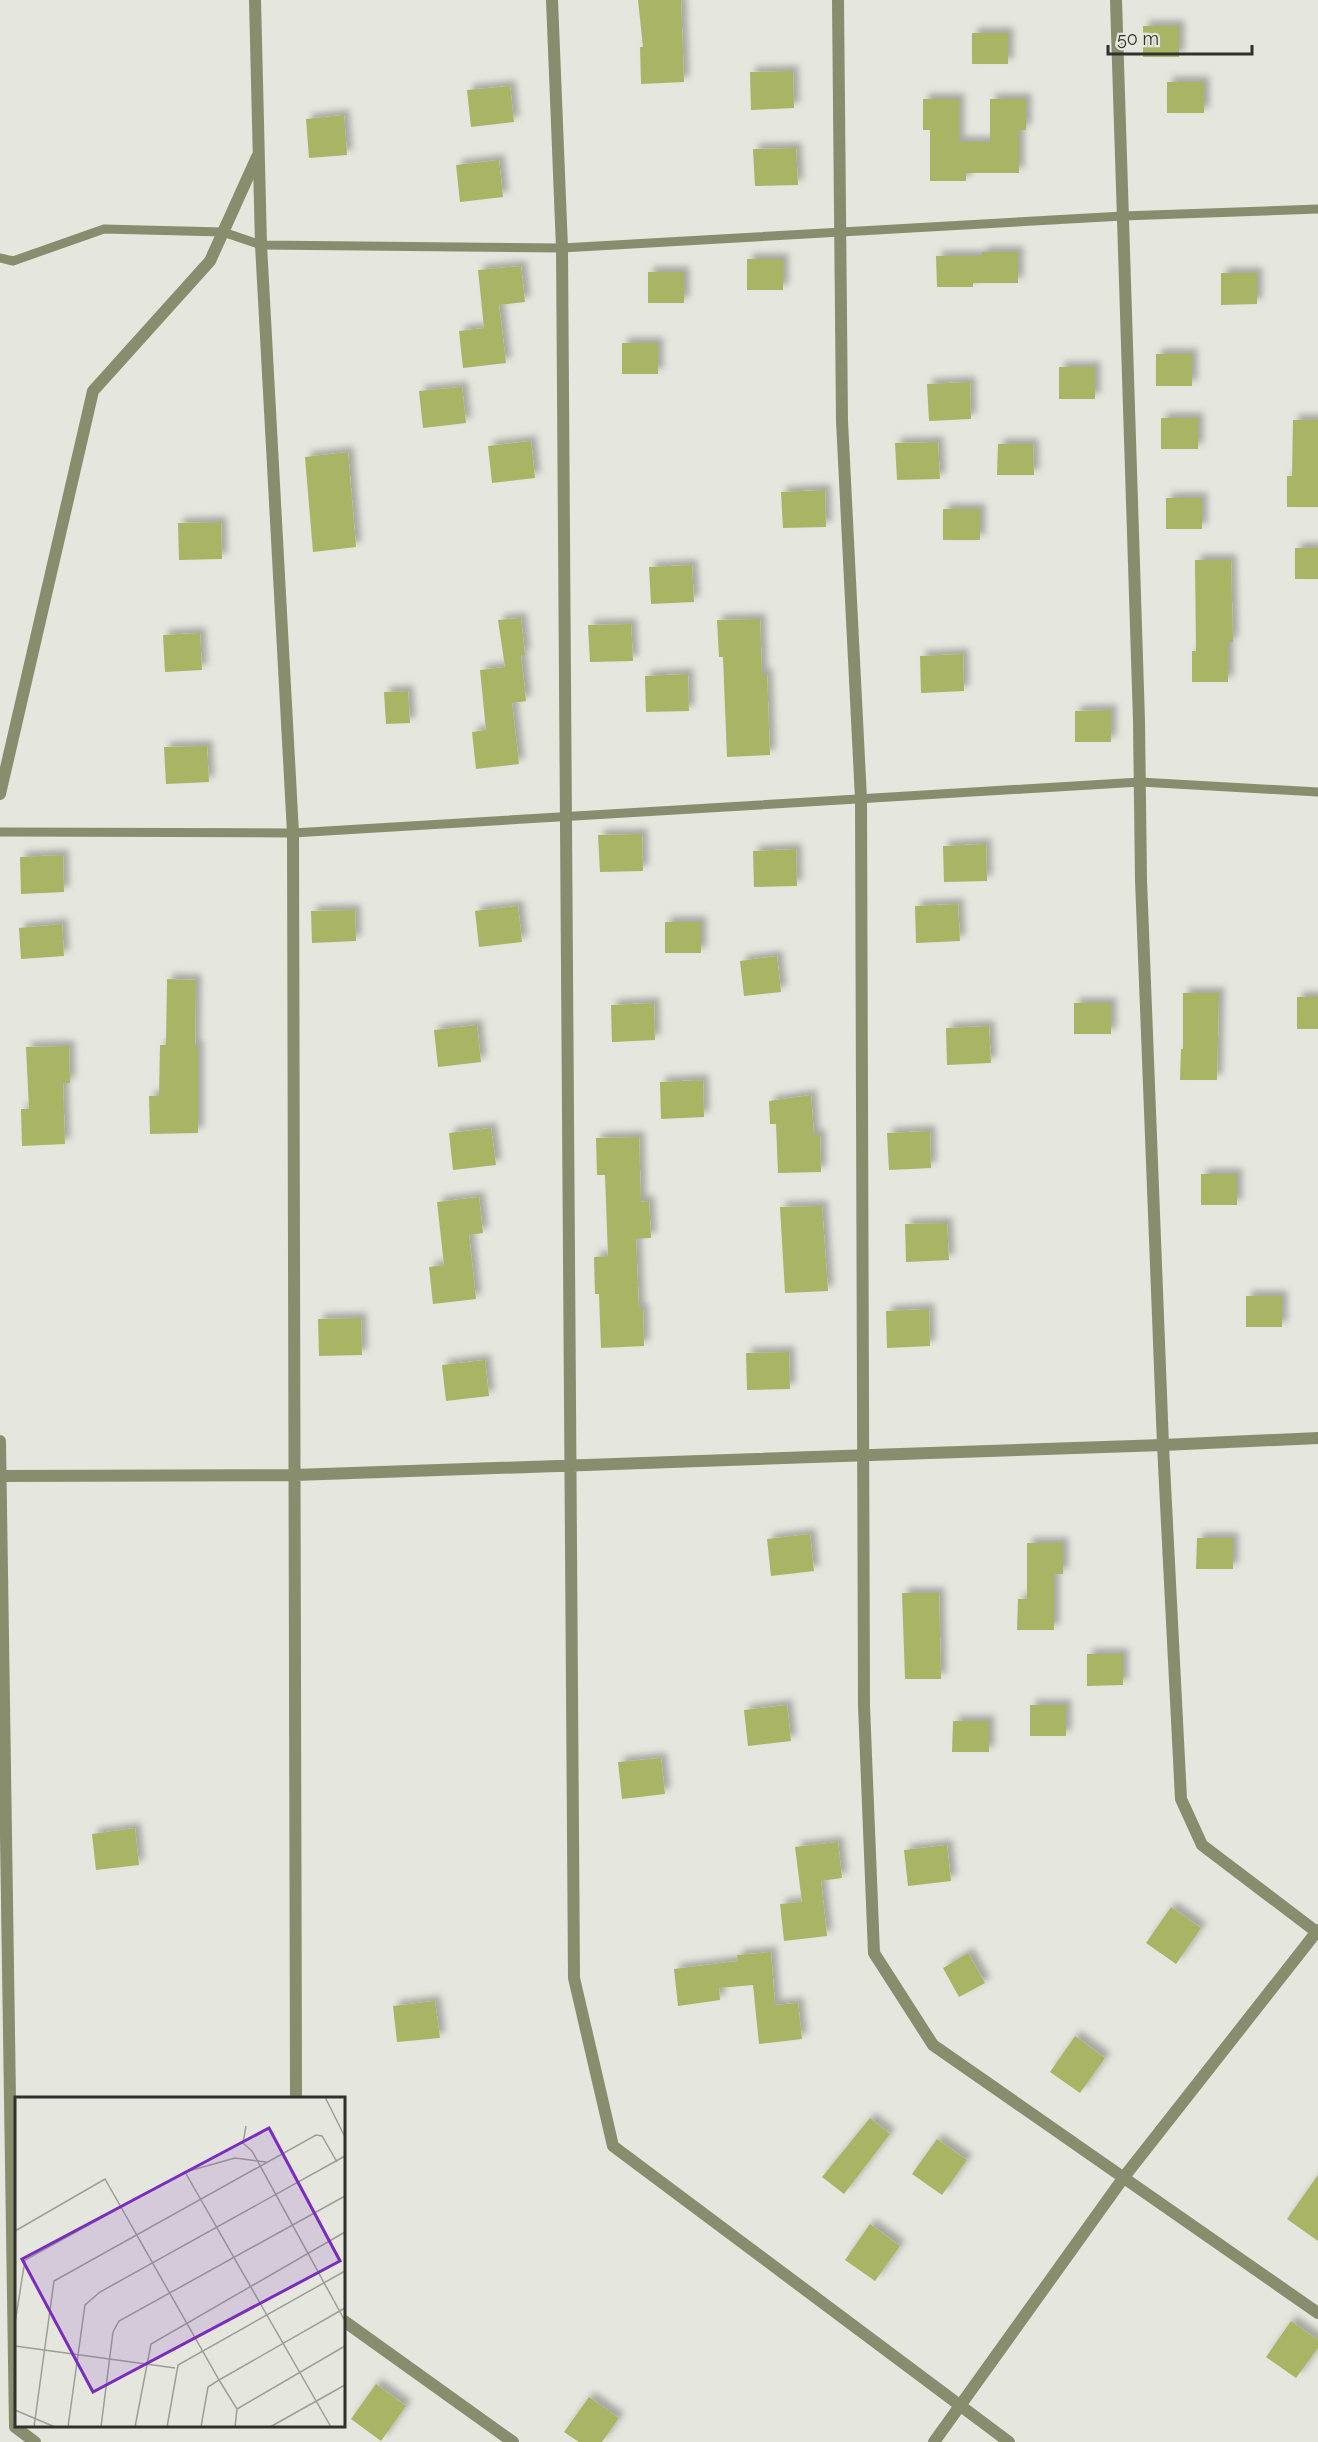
<svg xmlns="http://www.w3.org/2000/svg" width="1318" height="2442" font-family="Raleway,sans-serif">
	<defs>
		<filter id="shadow"><feDropShadow dx="5.5" dy="-5.5" stdDeviation="3" flood-color="#0004"/></filter>
	</defs>
	<rect width="100%" height="100%" fill="#e5e6de"/>
	<path fill="#a9b565" filter="url(#shadow)" d="M638 0H681L684 82 641 84 640 47H643Z
		M1143 26H1179V57H1143Z
		M972 33H1008V64H972Z
		M793 71 794 108 751 110 750 72Z
		M1167 82H1204V113H1167Z
		M510 86 514 122 471 127 467 90Z
		M923 99H959V142H990V99H1026V130H1019V173H966V181H930V130H923Z
		M344 115 347 155 309 158 306 119Z
		M796 148 798 185 755 186 753 149Z
		M499 160 503 197 460 202 456 165Z
		M982 252H1018V283H973V287H937L936 256H982Z
		M747 259H783V290H747Z
		M521 266 525 302 499 305 506 363 463 368 459 331 484 328 478 270Z
		M648 272H684V303H648Z
		M1221 273H1257V304L1221 305Z
		M622 343H658V374H622Z
		M1156 354H1192V386H1156Z
		M1059 367H1095V399H1059Z
		M970 382 971 419 929 421 927 384Z
		M462 387 466 423 423 428 419 391Z
		M1161 418H1198V449H1161Z
		M1293 420H1318V507H1287V476H1292Z
		M531 441 535 478 492 483 488 446Z
		M938 442 940 479 897 480 895 443Z
		M998 444H1033L1034 475H997Z
		M348 452 356 547 313 552 305 457Z
		M825 490 826 527 783 528 781 492Z
		M1166 498H1202V529H1166Z
		M943 509H980V540H943Z
		M221 522 222 559 179 560 178 523Z
		M1295 548H1318V579H1295Z
		M1195 560H1231L1233 642H1228V682H1192V651H1196Z
		M692 565 694 602 651 604 649 567Z
		M521 618 525 655H521L526 701 512 703 519 764 476 769 472 732 486 730 480 670 505 667 498 620Z
		M760 619 762 674H767L770 755 727 757 723 657H719L717 620Z
		M631 624 633 661 590 662 588 625Z
		M200 633 202 670 165 672 163 635Z
		M963 654 964 691 921 693 920 656Z
		M688 674 689 711 646 712 645 676Z
		M408 691 410 723 386 724 384 692Z
		M1111 710V742H1075V711Z
		M207 746 209 782 166 784 164 747Z
		M642 834 643 871 600 872 598 835Z
		M986 844 987 881 944 882 943 846Z
		M796 849 797 886 754 887 753 851Z
		M63 855 64 892 21 894 20 857Z
		M958 904 960 941 916 943 915 906Z
		M518 906 522 942 479 947 475 911Z
		M355 910 356 941 312 943 311 911Z
		M665 922H701V953H665Z
		M62 924 64 956 21 959 19 928Z
		M777 956 781 992 744 996 740 961Z
		M167 979 196 980 195 1046H198V1133L150 1134 149 1096H159L160 1045H166Z
		M1183 993H1219L1217 1080H1180L1181 1049H1183Z
		M1297 997H1318V1029H1297Z
		M654 1003 655 1040 612 1042 611 1005Z
		M1074 1003H1111V1034H1074Z
		M477 1025 481 1062 438 1067 434 1030Z
		M989 1026 991 1063 947 1065 946 1028Z
		M69 1046 70 1083H63L65 1144 22 1146 21 1109H29L26 1047Z
		M703 1080 704 1117 661 1119 660 1082Z
		M811 1095 814 1135H820L821 1172 778 1173 776 1124H770L769 1101Z
		M491 1128 496 1165 453 1170 449 1133Z
		M930 1131 931 1168 889 1170 887 1133Z
		M639 1137 641 1202 649 1201 651 1238 636 1239 639 1309H643L644 1346 601 1348 599 1294H595L594 1257 608 1256 605 1175H597L596 1138Z
		M1201 1174H1237V1205H1201Z
		M479 1197 483 1233 469 1235 476 1299 433 1304 429 1267 444 1265 437 1202Z
		M822 1206 828 1291 785 1293 780 1207Z
		M947 1223 949 1260 906 1262 905 1224Z
		M1246 1296H1282V1327H1246Z
		M929 1309 930 1346 887 1348 886 1311Z
		M361 1318 362 1355 319 1356 318 1319Z
		M789 1352 790 1389 747 1390 746 1353Z
		M485 1360 489 1396 446 1401 442 1365Z
		M810 1534 814 1571 771 1576 767 1539Z
		M1197 1538H1233V1569H1196Z
		M1027 1543H1063V1574H1054V1630H1017L1018 1599H1027Z
		M902 1593H939L941 1679H905Z
		M1087 1654H1123V1685L1087 1686Z
		M787 1705 791 1741 748 1746 744 1710Z
		M1030 1705H1066V1736H1030Z
		M953 1721H989V1752H952Z
		M661 1758 665 1794 622 1799 618 1762Z
		M135 1828 139 1865 96 1870 92 1834Z
		M838 1842 842 1878 821 1881 827 1936 784 1941 780 1904 802 1902 795 1847Z
		M947 1845 951 1881 908 1886 904 1850Z
		M1171 1907 1201 1928 1176 1964 1146 1943Z
		M771 1952 775 2005 798 2003 802 2039 759 2044 753 1985 719 1988 720 2000 678 2006 674 1969 738 1961 737 1955Z
		M968 1953 985 1983 959 1997 943 1968Z
		M435 2001 440 2038 397 2042 393 2006Z
		M1075 2036 1105 2058 1080 2093 1050 2072Z
		M870 2118 890 2134 844 2194 822 2177Z
		M937 2139 967 2160 942 2195 912 2174Z
		M1318 2175V2241L1287 2219Z
		M870 2224 900 2246 875 2281 845 2260Z
		M1291 2321 1318 2340V2348L1296 2378 1266 2357Z
		M376 2384 406 2406 381 2441 351 2419Z
		M589 2397 619 2418 602 2442H579L564 2432Z"/>
	<g fill="none" stroke-linecap="round" stroke-linejoin="round">
		<path stroke="#888d6d" stroke-width="9" d="M0 258 13 261 104 229 223 232 261 245 562 248 1123 216 1318 209
			M0 832 293 833 1140 782 1318 792"/>
		<path stroke="#888d6d" stroke-width="12" d="M255 0 261 245 293 833 296 2098
			M552 0 562 248 574 1978 613 2146 1009 2442
			M838 0 842 421 861 799 864 1706 874 1953 933 2045 1318 2313
			M1116 0 1139 721 1141 880 1163 1445 1181 1799 1202 1845 1318 1933
			M0 794 93 391 210 261 257 157
			M0 1441 15 2427 35 2442
			M0 1476 295 1475 1163 1445 1318 1438
			M344 2321 513 2442
			M934 2442 1124 2177 1318 1930"/>
	</g>
	<g transform="translate(15 2097)">
		<rect width="330" height="330" fill="#e5e6de"/>
		<path fill="none" stroke="#9d9e98" stroke-width="1.5" d="M310 0 330 40M231 29 228 46 237 54 330 224M170 75 316 330M0 134 90 82 204 283 193 290 186 330M0 226 10 163 170 75 220 61 251 65M0 249 160 271M222 312 204 283 330 211M0 313 40 330M19 330 39 184 301 38 307 39 322 65M53 330 70 208 85 195 330 59M86 330 98 235 104 224 330 99M120 330 136 247 330 135M152 330 163 268 330 174M220 330 222 312 330 249M255 330 330 288"/>
		<path fill="#7b2cbf" fill-opacity="0.15" stroke="#7b2cbf" stroke-width="3" d="M254 31 325 164 78 295 7 162Z"/>
		<rect width="330" height="330" fill="none" stroke="#30312e" stroke-width="3"/>
	</g>
	<path d="M1108 45v9h144v-9" fill="none" stroke="#30312e" stroke-width="3"/>
	<text x="1117" y="45" font-size="18" fill="#30312e" stroke="#e5e6de" stroke-width="4.5" paint-order="stroke">50 m</text>
</svg>
